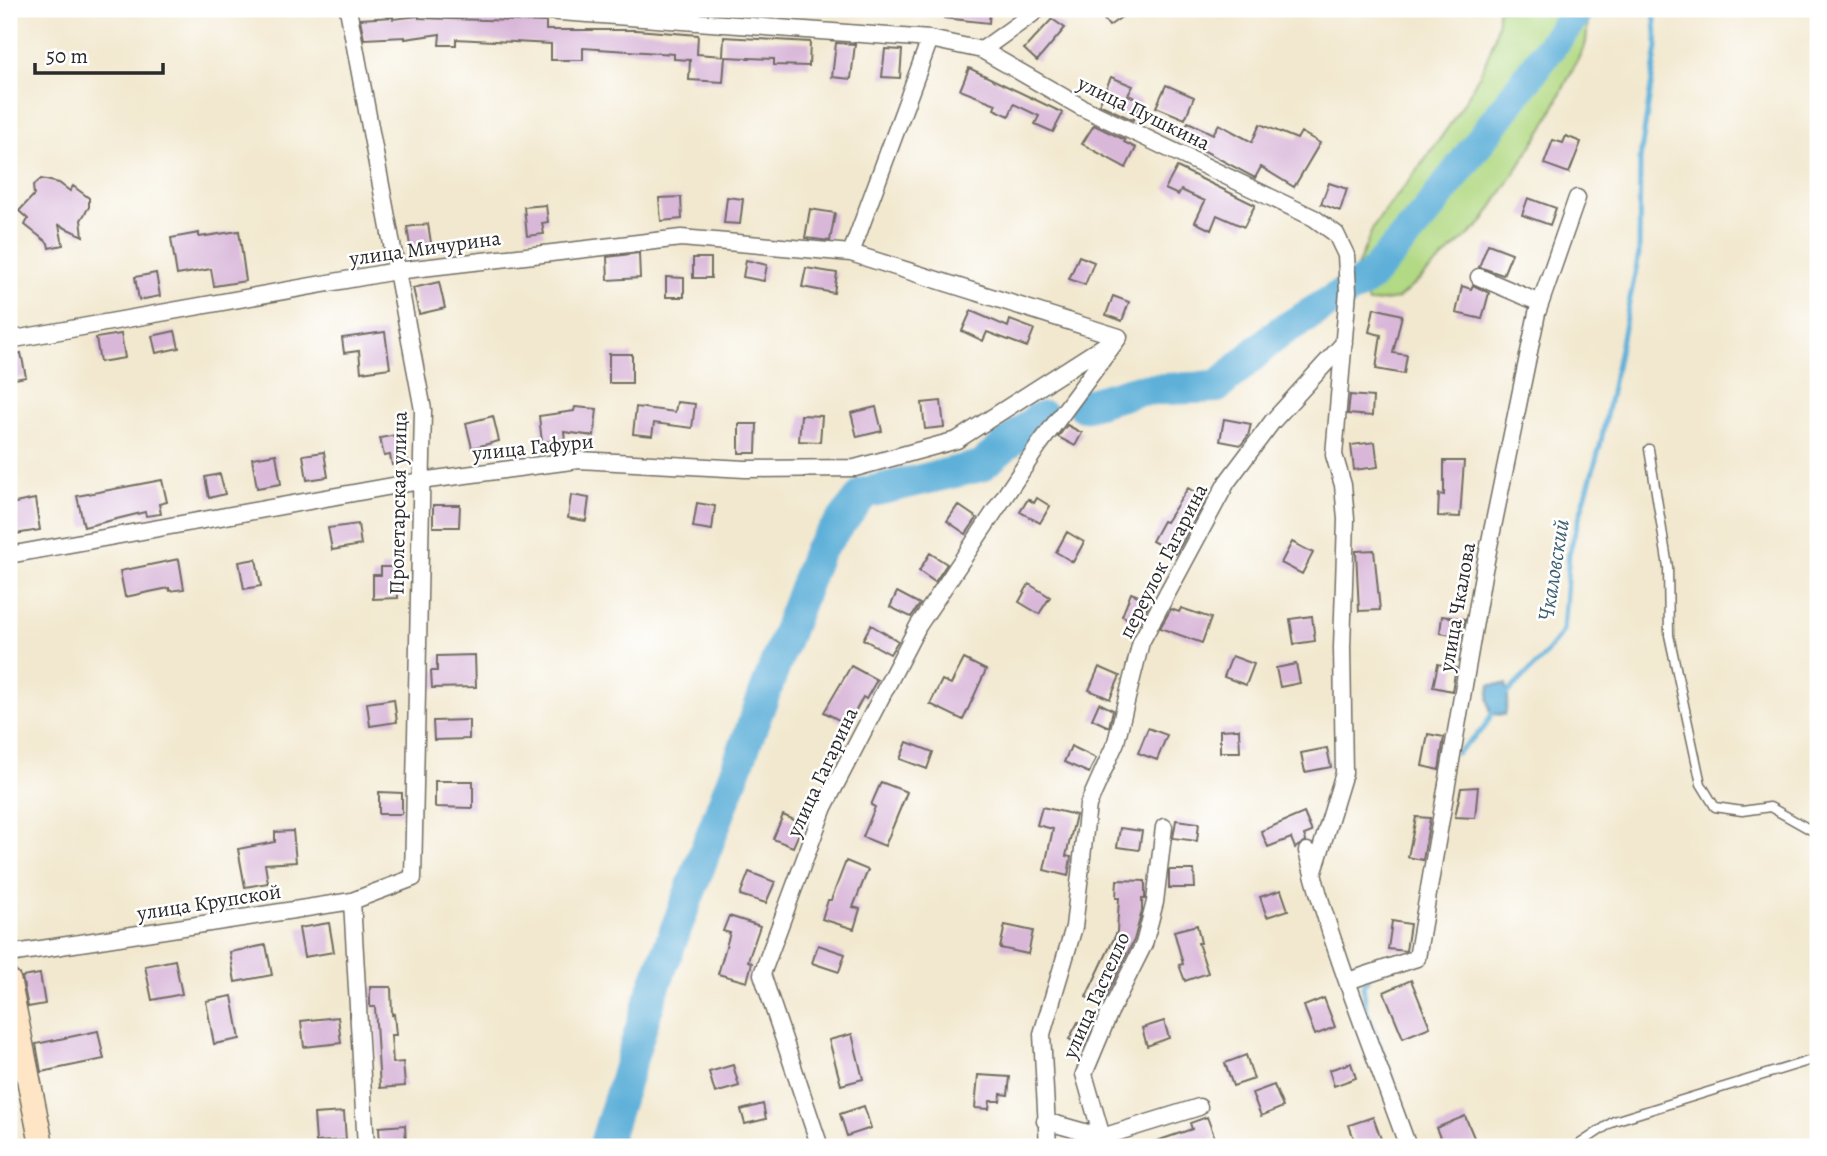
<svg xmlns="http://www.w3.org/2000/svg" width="1827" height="1156" font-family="Alegreya,serif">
	<rect width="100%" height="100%" fill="#fff"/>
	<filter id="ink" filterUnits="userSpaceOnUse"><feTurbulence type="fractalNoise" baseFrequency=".0143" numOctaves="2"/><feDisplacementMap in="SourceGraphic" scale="14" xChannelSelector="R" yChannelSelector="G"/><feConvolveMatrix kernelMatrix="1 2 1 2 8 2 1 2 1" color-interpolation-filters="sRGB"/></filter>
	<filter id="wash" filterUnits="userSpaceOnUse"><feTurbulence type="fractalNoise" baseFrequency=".00686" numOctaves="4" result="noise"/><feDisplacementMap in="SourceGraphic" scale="28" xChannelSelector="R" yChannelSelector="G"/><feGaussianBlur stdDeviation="1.57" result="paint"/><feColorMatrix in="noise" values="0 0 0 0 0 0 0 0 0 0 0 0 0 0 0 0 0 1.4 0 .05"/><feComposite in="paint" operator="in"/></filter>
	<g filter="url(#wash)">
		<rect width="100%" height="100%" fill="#f2e8cf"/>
		<path fill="#b2d983" stroke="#6e8257" stroke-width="2" d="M1498 9H1589L1586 43 1544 127 1482 223 1398 299 1368 303 1356 269C1363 255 1367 238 1375 225 1384 210 1397 196 1408 182 1438 143 1502 59 1498 9Z"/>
		<path fill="#5eb0d9" stroke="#446e82" stroke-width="2" d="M1506 684 1508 699 1505 715 1491 714 1488 700 1490 685Z"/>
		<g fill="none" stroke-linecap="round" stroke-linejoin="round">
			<path stroke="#5eb0d9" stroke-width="5" d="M1503 697 1541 660 1563 631 1569 553 1600 446 1639 254 1640 159 1657 47 1654 9
				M1457 753 1484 728 1495 708
				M1368 979 1363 985 1366 1009 1417 1147"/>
			<path stroke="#5eb0d9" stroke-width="32" d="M1083 406 1139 390 1217 387 1277 334 1369 278 1426 213 1579 9
				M604 1147 653 990 818 551 864 493 981 466 1037 419 1045 417"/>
		</g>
		<g id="blocks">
			<path fill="#d9b7d9" d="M945 9H990L989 23 944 18Z
				M1096 9H1133L1109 26Z
				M419 16V18L546 22V30H636L698 35 697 54 723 56 724 37 810 42 809 66 774 65V59L725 57 723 82 689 80 690 60 674 59V54L583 48V60H551V44L456 39V45H439L440 34 405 39V37L364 39 360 19 393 17V19Z
				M1052 19 1065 28 1037 61 1024 49Z
				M836 43 855 44 851 79 832 77Z
				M885 49 902 50 900 78 882 77Z
				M969 68 1063 113 1053 132 1035 124 1039 116 1014 104 1009 116 994 109 996 104 960 90Z
				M1111 77 1133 86 1128 95 1142 101 1133 120 1099 104Z
				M1166 85 1194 97 1185 119 1156 107Z
				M1188 122 1213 134 1219 124 1252 142 1260 124 1297 139 1301 132 1320 143 1294 187 1261 167 1255 178 1180 138Z
				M1094 125 1125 140 1124 142 1136 148 1126 168 1082 144Z
				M1566 136 1581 142 1569 173 1544 164 1553 140 1563 143Z
				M1177 167 1255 205 1244 227 1217 215 1211 230 1195 222 1205 201 1181 190 1178 195 1165 189Z
				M41 179 59 183 70 191 73 186 89 198V207L81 220 83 236 59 225 63 245 49 248 48 243 25 225 28 219 19 211 34 195 33 186Z
				M1329 183 1347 189 1340 211 1321 204Z
				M681 197 682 219 661 221 659 198Z
				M727 197 743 199 740 224 724 223Z
				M1528 198 1556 208 1550 225 1522 215Z
				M546 205 548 222 542 223 544 234 527 236 524 207Z
				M810 209 835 213 830 241 805 238Z
				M428 224 432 249 411 252 407 227Z
				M239 231 246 281 214 286 211 269 177 275 171 238 199 233V237Z
				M1488 244 1512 253 1503 275 1479 267Z
				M639 253 640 278 608 280 607 257Z
				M1079 256 1094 262 1085 285 1069 279Z
				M693 258H711V278H693Z
				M746 260 767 265 764 281 743 277Z
				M806 268 837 273 834 293 802 287Z
				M156 273 160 296 139 300 135 277Z
				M666 277 684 278V297H666Z
				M439 282 445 308 419 314 413 288Z
				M1473 285 1489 293 1482 319 1456 313 1462 286 1471 289Z
				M1113 296 1129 302 1122 321 1106 315Z
				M1374 308 1402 315 1393 353 1407 355 1404 374 1376 369 1381 335 1369 332Z
				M971 311 1008 327 1010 320 1034 329 1027 347 987 332 983 341 962 331Z
				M175 331 179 348 156 353 152 336Z
				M385 332 390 368 361 372 359 351 344 353 342 338Z
				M121 334 125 358 100 362 96 338Z
				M21 353 26 377 9 380V355Z
				M609 354H632V383H609Z
				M1350 395 1373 397 1372 416 1348 414Z
				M941 401 944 427 925 429 922 403Z
				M677 402 695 404 692 428 654 423 652 436 633 434 636 407 675 412Z
				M575 407 597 409 594 436 564 432 565 440 542 442 539 416 574 411Z
				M876 407 882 431 857 437 851 413Z
				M801 415 822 416 820 442 799 441Z
				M493 416 499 441 472 448 466 423Z
				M1224 419 1251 424 1248 436 1241 445 1220 441Z
				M739 424H757L756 453H739Z
				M1067 425 1082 433 1075 446 1058 437Z
				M402 434 408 462 392 465 390 455 384 456 380 438Z
				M1375 442 1378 467 1354 470 1351 445Z
				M324 452 328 477 307 480 303 455Z
				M276 454 281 484 257 488 252 458Z
				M1444 461H1464L1460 517 1438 516 1439 494 1444 495Z
				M220 474 225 494 209 498 205 477Z
				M162 480 167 502 159 504 161 514 146 516 145 512 84 527 77 496Z
				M1188 488 1206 499 1176 554 1152 541 1163 521 1166 522Z
				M571 495 589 498 586 521 568 518Z
				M1037 498 1050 506 1040 523 1020 512 1028 499 1034 503Z
				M35 499 40 530 15 534 10 504Z
				M697 503 715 506 712 530 693 527Z
				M433 505H460L459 527H433Z
				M958 505 977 518 966 534 947 521Z
				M358 524 361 545 332 550 328 528Z
				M1067 532 1084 542 1073 562 1056 552Z
				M1292 542 1313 553 1302 574 1281 563Z
				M1374 550 1380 610 1359 611 1356 551Z
				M930 553 947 564 935 582 919 571Z
				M179 559 184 589 170 591 169 588 125 597 120 571Z
				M256 559 261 586 244 589 239 562Z
				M381 567H397L398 598 373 599V575H381Z
				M1029 584 1050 597 1039 614 1019 602Z
				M897 592 920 604 911 617 890 607Z
				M1131 593 1151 601 1139 623 1122 616Z
				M1181 608 1211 618 1202 643 1160 628 1171 609 1179 612Z
				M1312 616 1315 641 1294 644 1290 619Z
				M1442 616 1465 619 1462 637 1440 633Z
				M871 625 898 641 890 654 863 639Z
				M475 655 476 687 432 688 431 671H437V656Z
				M1232 656 1254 664 1246 685 1224 677Z
				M964 659 986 670 963 720 930 704 942 680 951 684Z
				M1296 664 1300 683 1280 687 1276 668Z
				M1438 664 1456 668 1452 691 1433 687Z
				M851 666 877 680 866 699 863 697 848 725 824 712Z
				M1099 667 1120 676 1110 699 1089 690Z
				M394 699 397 722 370 726 367 703Z
				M1099 703 1113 710 1109 727 1092 719Z
				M469 720V739L434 740 433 721Z
				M1148 728 1167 735 1157 760 1138 753Z
				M1239 729 1240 752H1220V730Z
				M1428 734 1444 737 1439 770 1422 766Z
				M907 742 933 752 927 769 900 759Z
				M1071 746 1096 758 1089 773 1064 762Z
				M1327 748 1331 767 1305 772 1301 753Z
				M435 781H473V808L435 807Z
				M881 782 907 792 885 846 863 837 875 807 871 805Z
				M1478 787 1475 818 1455 817 1461 788Z
				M379 792 402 793V814H379Z
				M1042 807 1076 815 1066 856 1071 857 1068 876 1044 870 1053 829 1037 825Z
				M1304 813 1312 832 1304 835 1306 841 1295 848 1291 838 1268 847 1261 831Z
				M783 815 803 824 793 847 773 839Z
				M1416 817 1430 818 1423 860 1408 857Z
				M1176 820 1199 823 1197 841 1173 838Z
				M1120 828 1142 831 1139 850 1117 847Z
				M293 831 296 862 265 864 268 883 245 887 238 849 275 842V832Z
				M846 861 868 870 853 907 860 909 854 929 822 919 828 900H831Z
				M1169 870H1194L1195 888H1169Z
				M749 872 775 882 766 903 740 895Z
				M1117 880 1145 881V899H1142V911L1134 940 1102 1004 1086 997 1117 932 1119 898H1116Z
				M1281 890 1288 910 1267 917 1260 897Z
				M729 916 760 926 748 961 752 963 747 982 718 974 730 933 723 931Z
				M1392 921 1410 924 1406 951 1388 949Z
				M329 923 334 952 304 957 299 928Z
				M1005 925 1033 931 1028 954 1000 948Z
				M1197 925 1201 943H1198L1208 973 1185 981 1179 965 1183 964 1174 931Z
				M266 945 272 975 235 982 230 952Z
				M818 945 845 954 839 972 812 963Z
				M175 960 182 994 152 1000 145 966Z
				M40 974 45 1004 28 1007 22 977Z
				M1411 980 1430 1027 1403 1038 1384 992Z
				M370 987H391L392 1015 394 1014 396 1035H391L393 1063 403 1062 405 1086 380 1088 375 1007H370Z
				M232 996 240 1039 214 1044 206 1001Z
				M1324 998 1335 1027 1315 1035 1304 1006Z
				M338 1017 341 1043 304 1047 301 1021Z
				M1164 1021 1169 1038 1147 1046 1142 1028Z
				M1078 1022 1091 1029 1084 1047 1069 1039Z
				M98 1031 104 1059 41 1072 36 1044Z
				M852 1034 863 1079 841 1085 829 1040Z
				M1246 1055 1254 1079 1233 1086 1225 1063Z
				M1351 1063 1356 1078 1334 1086 1329 1070Z
				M733 1065 739 1086 715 1093 709 1072Z
				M978 1075 1010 1077 1008 1095 1001 1094 1000 1101H990L989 1109 975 1108Z
				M1274 1085 1283 1107 1261 1116 1252 1093Z
				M763 1104 766 1119 745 1124 741 1110Z
				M864 1106 871 1128 847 1136 840 1114Z
				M344 1112 346 1140 316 1142 314 1114Z
				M1465 1116 1478 1147H1444L1436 1128Z
				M1207 1117 1215 1138 1187 1147H1145V1145L1192 1129 1190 1123Z
				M1373 1117 1381 1139 1357 1147 1349 1125Z
				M405 1125 406 1144 380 1145 379 1127Z"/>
		</g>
	</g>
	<g filter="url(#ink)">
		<use href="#blocks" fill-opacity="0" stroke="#716d64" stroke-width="2"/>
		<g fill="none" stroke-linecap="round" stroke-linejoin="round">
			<g stroke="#716d64" stroke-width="11">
				<path id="lane" d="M1649 449 1668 567 1669 635 1701 784 1715 807 1742 811 1770 807 1818 834
					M1575 1147 1614 1121 1818 1058"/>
			</g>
			<g stroke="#716d64" stroke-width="19">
				<path id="street" d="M519 9 930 39 851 253
					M930 39 982 50 1081 107 1314 218 1336 234 1346 255 1348 291 1334 455 1343 485 1346 519 1342 648 1344 773 1313 875
					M982 50 1039 9
					M1479 277 1540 303
					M9 340 396 271 681 238 851 253 1119 337 1039 445 918 626 824 807 762 974 820 1147
					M9 555 420 481 579 460 745 469 855 468 957 440 1110 342
					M1164 827 1155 902 1144 944 1109 1014 1084 1074 1102 1137 1199 1107
					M1307 851C1332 952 1373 1049 1408 1147
					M352 901 366 1147
					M9 954 352 901 413 878 423 410 348 9
					M1348 981 1417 958 1483 575 1537 313 1577 198
					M1045 1121 1102 1137 1106 1147
					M1048 1147 1042 1034 1074 927 1088 805 1116 742 1141 642 1227 482 1272 422 1344 343"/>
			</g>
			<g stroke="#716d64" stroke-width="26">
				<path id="secondary" d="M9 981 42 1147"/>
			</g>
			<use href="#lane" stroke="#fff" stroke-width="8"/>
			<use href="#street" stroke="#fff" stroke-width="16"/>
			<use href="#secondary" stroke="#fde5c5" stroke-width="23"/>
		</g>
	</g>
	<g text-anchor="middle" stroke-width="5" stroke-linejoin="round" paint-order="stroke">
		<g font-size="21" fill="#2b2b2b" stroke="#fff">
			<text transform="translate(1144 113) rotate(26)" y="7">улица Пушкина</text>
			<text transform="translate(425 248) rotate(-8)" y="7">улица Мичурина</text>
			<text transform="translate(533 447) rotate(-6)" y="7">улица Гафури</text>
			<text transform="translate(398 503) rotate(-89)" y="7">Пролетарская улица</text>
			<text transform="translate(1163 561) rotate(-63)" y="7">переулок Гагарина</text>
			<text transform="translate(1457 607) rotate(-80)" y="7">улица Чкалова</text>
			<text transform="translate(822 772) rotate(-65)" y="7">улица Гагарина</text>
			<text transform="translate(209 902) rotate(-9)" y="7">улица Крупской</text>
			<text transform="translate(1096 995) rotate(-66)" y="7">улица Гастелло</text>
		</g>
		<g font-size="23" font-style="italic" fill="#3f6071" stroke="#fff">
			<text transform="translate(1553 570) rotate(-81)" y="8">Чкаловский</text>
		</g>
	</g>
	<rect width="1827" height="1156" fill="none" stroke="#fff" stroke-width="35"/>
	<path d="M35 63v10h128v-10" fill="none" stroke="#2b2b2b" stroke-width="3.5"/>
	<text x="46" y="63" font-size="21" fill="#2b2b2b" stroke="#ffffff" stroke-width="5" paint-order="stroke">50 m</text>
</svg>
